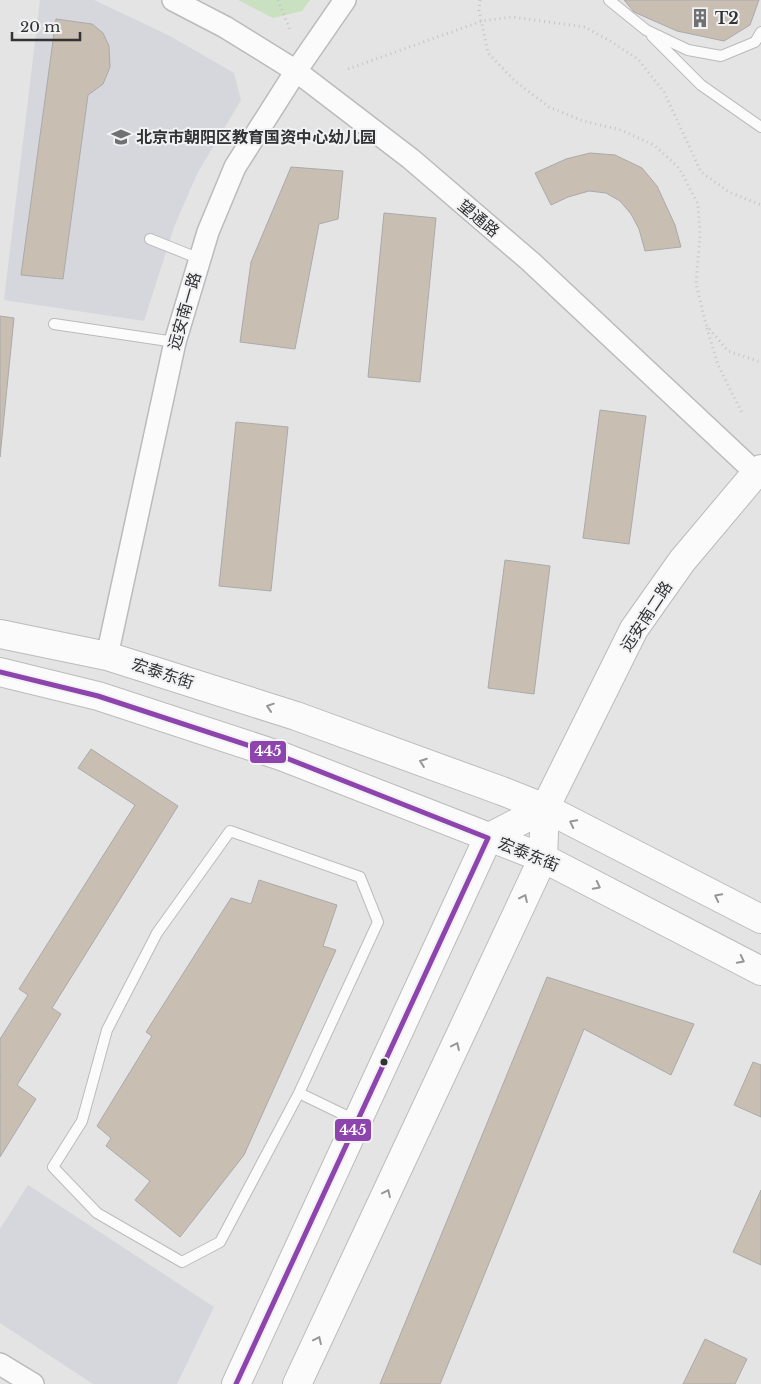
<svg xmlns="http://www.w3.org/2000/svg" width="761" height="1384" font-family="'Libre Baskerville','Noto Sans SC',serif">
	<rect width="100%" height="100%" fill="#e4e4e5"/>
	<path fill="#d5d7dc" d="M40 0H94L168 35 234 73 241 100 197 174 174 227 144 321 4 300Z
		M28 1185 214 1307 177 1384H93L0 1323V1229Z"/>
	<path fill="#cae1c1" d="M238 0H310L302 11 273 18Z"/>
	<path fill="#c8beb2" stroke="#aaa" d="M624 0H759L750 25 724 41 677 31 634 12Z
		M56 19 92 24 103 33 109 46 110 67 103 84 88 95 63 279 21 275Z
		M590 153 615 155 642 168 657 186 675 225 681 247 645 251 639 229 631 214 620 201 606 193 589 191 568 197 551 205 535 173 566 159Z
		M291 167 343 171 338 219 319 224 295 349 240 342 251 262Z
		M384 213 436 218 420 382 368 377Z
		M0 316 14 318 0 457Z
		M600 410 646 416 629 544 583 538Z
		M236 422 288 427 271 591 219 586Z
		M505 560 550 566 534 694 488 688Z
		M91 749 178 806 52 1008 61 1014 17 1085 36 1099 0 1157V1079L1 1077 0 1076V1039L28 995 19 989 135 805 78 768Z
		M259 880 337 905 323 946 336 950 244 1155 180 1237 135 1200 150 1181 106 1146 111 1138 97 1126 152 1036 146 1032 231 898 251 904Z
		M547 977 694 1024 671 1075 584 1029 440 1384H380Z
		M753 1062 761 1065V1117L734 1105Z
		M761 1190V1265L733 1252Z
		M705 1339 747 1359 735 1384H683Z"/>
	<g fill="none" stroke-linecap="round" stroke-linejoin="round">
		<g stroke="#bbbbbc" stroke-width="12">
			<path id="lane" d="M609 0 646 30 688 50 721 56 755 42 761 32
				M652 36 701 85 761 127
				M150 239 200 259
				M54 324 175 342
				M299 1093 220 1242 182 1262 97 1213 53 1167 82 1121 107 1030 157 933 230 831 360 877 378 922 299 1093 357 1121"/>
		</g>
		<g stroke="#bbbbbc" stroke-width="24">
			<path id="street" d="M173 0 225 27 296 71 411 159 531 262 756 473
				M107 656 175 342 208 232 235 167 296 71 345 0
				M0 1364 33 1384"/>
		</g>
		<g stroke="#bbbbbc" stroke-width="30">
			<path id="secondary" d="M0 634 107 656 296 716 502 791 545 808 761 919
				M0 672 98 696 281 756 543 858 761 971
				M236 1384 488 838 545 808
				M297 1384 543 858 545 808 634 629 682 561 756 473 761 469"/>
		</g>
		<path stroke="#c5c5c6" stroke-width="3" stroke-dasharray="1 4" stroke-linecap="butt" d="M278 0 290 30
			M480 0 479 10 488 53 515 81 549 107 583 121 621 130 654 145 679 168 698 204 700 236 696 283 706 325 728 351 761 362
			M348 69 482 21 512 17 585 27 610 41 638 59 664 92 701 172 729 192 761 205
			M707 328 718 365 742 413"/>
		<use href="#lane" stroke="#fbfbfb" stroke-width="10"/>
		<use href="#street" stroke="#fbfbfb" stroke-width="21"/>
		<use href="#secondary" stroke="#fbfbfb" stroke-width="28"/>
		<g stroke="#f1f2f4" stroke-width="9">
			<path id="bus-1" d="M0 672 98 696 281 756 488 838 236 1384"/>
		</g>
		<use href="#bus-1" stroke="#8e44ad" stroke-width="5"/>
	</g>
	<defs><path id="oneway-chevron" d="M-2-3.5L2.5 0L-2 3.5" fill="none" stroke-width="1.6" stroke-linecap="round" stroke-linejoin="round" transform="scale(1.25)"/></defs>
	<g stroke="#979798">
		<use href="#oneway-chevron" transform="translate(270 707) rotate(-162)"/>
		<use href="#oneway-chevron" transform="translate(423 762) rotate(-160)"/>
		<use href="#oneway-chevron" transform="translate(573 823) rotate(-153)"/>
		<use href="#oneway-chevron" transform="translate(597 886) rotate(27)"/>
		<use href="#oneway-chevron" transform="translate(718 897) rotate(-153)"/>
		<use href="#oneway-chevron" transform="translate(524 898) rotate(-65)"/>
		<use href="#oneway-chevron" transform="translate(741 960) rotate(27)"/>
		<use href="#oneway-chevron" transform="translate(456 1046) rotate(-65)"/>
		<use href="#oneway-chevron" transform="translate(387 1193) rotate(-65)"/>
		<use href="#oneway-chevron" transform="translate(318 1340) rotate(-65)"/>
	</g>
	<defs>
		<g id="building-bare" transform="scale(1.5)"><path d="M-4-6H4V6H1V3H-1V6H-4ZM-2.5-4.3h1.7v1.8h-1.7ZM.8-4.3h1.7v1.8H.8ZM-2.5-1h1.7V.8h-1.7ZM.8-1h1.7V.8H.8Z" fill="#717172" stroke="#f1f2f4" stroke-width="2.5" paint-order="stroke"/></g>
		<g id="school-bare" transform="scale(1.5)"><path d="M0-5L7-2L0 1L-7-2ZM-4 1L0 2.5L4 1V4Q0 6-4 4Z" fill="#717172" stroke="#f1f2f4" stroke-width="2.5" paint-order="stroke"/></g>
	</defs>
	<g fill-rule="evenodd">
		<use href="#building-bare" x="700" y="18"/>
		<use href="#school-bare" x="121" y="137"/>
	</g>
	<circle fill="#333334" stroke="#f1f2f4" stroke-width="2" cx="384" cy="1062" r="4.5"/>
	<g text-anchor="middle" stroke-width="4" stroke-linejoin="round" paint-order="stroke">
		<g font-size="16" font-weight="bold" fill="#333334" stroke="#f1f2f4" text-anchor="start">
			<text x="715" y="24">T2</text>
			<text x="136" y="143">北京市朝阳区教育国资中心幼儿园</text>
		</g>
		<g font-size="16" fill="#333334" stroke="#f1f2f4">
			<text transform="translate(479 218) rotate(40)" y="6">望通路</text>
			<text transform="translate(184 311) rotate(-74)" y="6">远安南一路</text>
			<text transform="translate(646 616) rotate(-57)" y="6">远安南二路</text>
			<text transform="translate(163 673) rotate(18)" y="6">宏泰东街</text>
			<text transform="translate(529 854) rotate(22)" y="6">宏泰东街</text>
		</g>
	</g>
	<g stroke="#f1f2f4" stroke-width="2">
		<rect x="249" y="740" width="38" height="24" rx="5" fill="#8e44ad"/>
		<rect x="334" y="1118" width="38" height="24" rx="5" fill="#8e44ad"/>
	</g>
	<g font-size="14" text-anchor="middle" font-weight="bold" fill="#fff">
		<text x="268" y="756">445</text>
		<text x="353" y="1135">445</text>
	</g>
	<path d="M12 32v8h68v-8" fill="none" stroke="#333334" stroke-width="2.5"/>
	<text x="20" y="32" font-size="15" fill="#333334" stroke="#f1f2f4" stroke-width="4" paint-order="stroke">20 m</text>
</svg>
